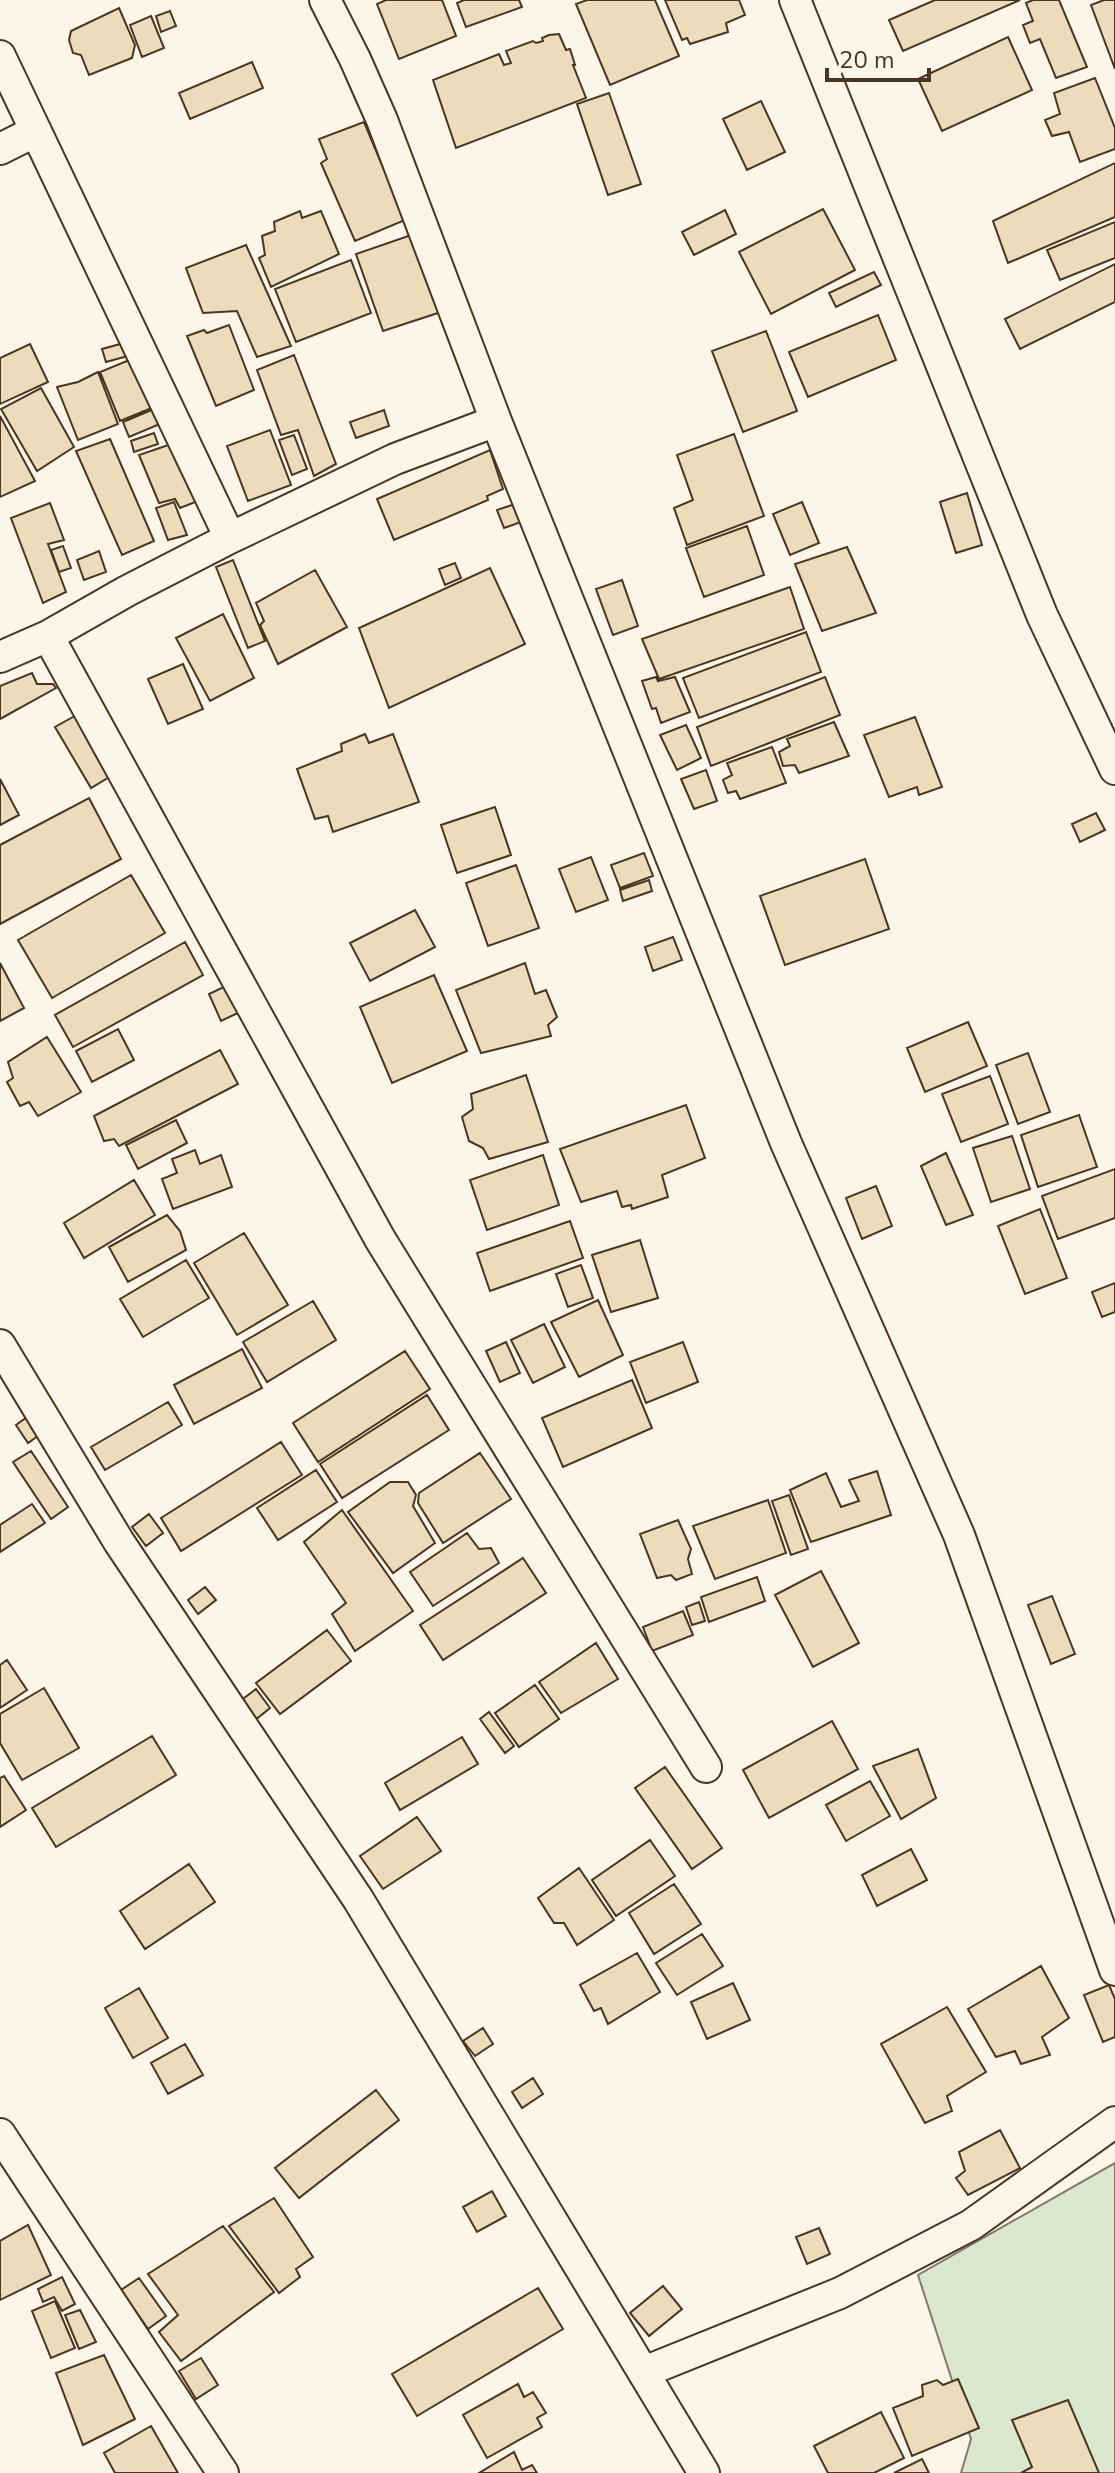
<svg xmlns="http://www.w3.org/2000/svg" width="1115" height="2473" font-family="'Nunito Sans',sans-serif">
	<rect width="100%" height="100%" fill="#fbf6e9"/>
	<path fill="#dce7d0" stroke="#887966" stroke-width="2" d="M1115 2163V2473H961L971 2439 918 2275Z"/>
	<path fill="#ecdcbc" stroke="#4a3520" stroke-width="2" d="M386 0H442L456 36 399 59 377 4Z
		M464 0H519L522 7 466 27 457 3Z
		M587 0H655L679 56 610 85 576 4Z
		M665 0H739L745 15 726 23 728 32 690 44 687 38 682 40Z
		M935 0H1020L903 51 889 20Z
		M1033 0H1059L1087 67 1056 78 1040 39 1030 43 1023 25 1033 21 1026 3Z
		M1104 0H1115V69L1091 5Z
		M119 8 135 45 132 58 89 75 81 55 73 53 69 40 71 31Z
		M170 11 176 26 161 32 156 16Z
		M151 16 164 48 142 57 130 25Z
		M559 34 566 50 570 49 575 65H573L586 98 456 148 433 80 499 54 504 65 511 63 506 51 533 41 536 43 543 41 542 38 549 35Z
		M1008 37 1032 90 942 131 918 79Z
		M252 62 263 88 190 119 179 93Z
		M1095 78 1115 128V149L1080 162 1069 132 1052 136 1045 120 1060 114 1054 93Z
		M609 93 641 184 608 195 577 104Z
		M761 101 785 152 747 170 723 119Z
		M364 122 405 220 355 241 321 163 327 159 319 139Z
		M1115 163V217L1008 263 993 221Z
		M823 209 855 270 771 314 739 252Z
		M725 210 736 234 694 255 682 232Z
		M300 211 302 218 321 211 339 254 271 287 259 258 265 255 262 236 275 231 274 222Z
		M1115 222V258L1060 280 1047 250Z
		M414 234 441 312 383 331 356 254Z
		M246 245 291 346 257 357 237 311 203 313 186 268Z
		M351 260 371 313 296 342 275 289Z
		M1115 264V302L1020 349 1005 319Z
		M874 272 881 285 836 307 829 293Z
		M878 315 896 360 808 397 789 352Z
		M229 325 254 390 216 406 187 336 204 330 207 333Z
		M766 331 797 411 743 432 712 351Z
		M131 341 135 354 106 362 102 349Z
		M30 344 48 382 0 404V358Z
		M294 355 336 464 314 476 298 430 281 435 257 370Z
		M139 356 159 405 120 421 100 372Z
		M98 372 118 424 78 440 57 387 78 382Z
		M41 388 74 447 37 471 1 409Z
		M161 406 167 421 129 437 123 422Z
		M384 410 389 426 356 438 350 422Z
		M0 416 35 481 0 497Z
		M270 430 291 485 248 501 227 446Z
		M154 433 158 444 134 452 131 441Z
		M734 434 764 516 687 545 674 508 693 500 677 455Z
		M294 435 307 469 292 475 279 440Z
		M110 439 154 541 122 555 76 451Z
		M180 441 203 499 180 508 175 499 159 503 139 455Z
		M490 450 503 489 487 496 488 500 394 540 377 499Z
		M967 493 982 545 956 553 940 502Z
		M174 502 187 535 168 540 156 508Z
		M802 502 819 543 790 555 773 514Z
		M50 503 64 540 48 544 66 592 43 603 11 518Z
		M515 504 521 522 504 528 497 510Z
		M747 526 764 575 704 597 686 548Z
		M63 546 71 568 59 572 51 550Z
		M847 547 876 613 822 631 795 564Z
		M99 551 106 572 84 580 77 560Z
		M233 560 265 641 248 648 216 567Z
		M455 563 461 578 445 585 439 569Z
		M490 568 525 644 389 708 359 628Z
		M315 570 347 627 278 664 260 625 264 621 256 603Z
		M622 580 638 626 613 635 596 589Z
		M790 587 804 629 659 679 642 639Z
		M223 614 254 678 210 701 176 638Z
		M806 632 821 672 699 718 683 678Z
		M183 664 203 709 168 724 148 679Z
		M32 673 37 684H53L56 688 0 719V686Z
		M656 677 658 681 675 677 690 712 661 723 656 708 652 709 642 681Z
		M825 677 840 715 711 766 697 727Z
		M80 713 116 773 91 788 55 727Z
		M915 717 942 787 919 795 917 787 889 797 864 735Z
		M834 722 849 756 799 773 795 765 783 766 779 752 790 746 787 739Z
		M686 725 701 758 677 770 660 735Z
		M365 734 369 743 393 734 419 802 333 832 328 816 315 819 297 769 342 751 341 744Z
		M772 747 786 783 740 799 736 791 728 793 723 780 732 775 727 763Z
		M706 770 717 801 694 809 681 779Z
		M0 779 19 815 0 825Z
		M89 798 121 859 0 924V845Z
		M495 807 511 855 457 873 441 825Z
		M1096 813 1105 830 1080 842 1072 824Z
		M644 853 653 876 620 888 611 865Z
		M591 857 608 900 576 912 559 869Z
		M865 859 889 929 785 965 760 896Z
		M516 865 539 928 488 946 466 883Z
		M131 875 165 933 52 998 18 940Z
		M649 880 652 891 623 901 620 890Z
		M415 910 435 947 370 981 350 943Z
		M673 937 682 960 653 971 645 947Z
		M185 942 203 975 73 1047 55 1015Z
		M0 963 24 1008 0 1021Z
		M525 963 535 994 546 990 557 1017 548 1025 551 1036 481 1053 456 990Z
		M434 975 467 1051 392 1083 360 1007Z
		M232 983 244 1010 221 1021 209 994Z
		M968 1022 987 1066 925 1092 907 1048Z
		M118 1029 134 1060 92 1082 76 1051Z
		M47 1037 81 1092 38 1116 29 1102 20 1106 7 1082 13 1078 8 1062Z
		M220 1050 238 1084 119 1146 114 1139 104 1141 94 1116Z
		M1028 1053 1050 1112 1018 1124 996 1065Z
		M526 1075 548 1142 489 1159 483 1148 469 1141 462 1117 473 1109 471 1094Z
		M990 1076 1008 1124 961 1142 942 1094Z
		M686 1105 705 1158 662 1175 668 1197 632 1209 631 1205 622 1207 617 1191 581 1202 560 1149Z
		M1079 1115 1097 1167 1038 1187 1021 1135Z
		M176 1120 187 1143 138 1169 126 1145Z
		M1012 1136 1030 1189 991 1202 973 1148Z
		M195 1150 200 1164 221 1155 232 1187 173 1209 162 1179 177 1173 172 1159Z
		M946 1153 973 1215 946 1225 921 1166Z
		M543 1155 559 1205 487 1230 470 1180Z
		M1115 1169V1218L1058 1239 1042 1196Z
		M134 1180 155 1215 84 1258 64 1223Z
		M876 1186 892 1226 862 1239 846 1198Z
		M1040 1209 1067 1278 1025 1294 998 1226Z
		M167 1215 180 1231 186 1250 128 1282 109 1247Z
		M570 1221 583 1258 490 1291 477 1253Z
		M244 1233 288 1305 237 1335 194 1263Z
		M640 1240 658 1298 611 1312 592 1255Z
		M186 1260 209 1298 143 1337 120 1299Z
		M581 1265 593 1298 568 1307 556 1274Z
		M1115 1283V1312L1102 1317 1092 1292Z
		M598 1300 623 1355 579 1377 551 1322Z
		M313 1301 336 1340 267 1382 243 1342Z
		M544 1324 565 1367 533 1383 511 1340Z
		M506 1342 520 1373 500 1382 486 1351Z
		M683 1342 698 1382 646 1403 630 1362Z
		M242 1349 262 1388 194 1424 174 1385Z
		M405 1351 430 1389 318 1462 293 1423Z
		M632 1380 652 1428 563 1467 542 1418Z
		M427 1395 449 1430 342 1498 320 1464Z
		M168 1402 182 1425 105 1470 91 1447Z
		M30 1415 42 1433 28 1443 16 1425Z
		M281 1442 302 1475 181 1551 161 1518Z
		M31 1451 68 1507 51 1519 13 1462Z
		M480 1453 511 1499 443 1543 418 1503 419 1493Z
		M316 1470 337 1502 278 1540 257 1508Z
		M877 1471 891 1515 811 1542 790 1490 826 1473 841 1507 859 1501 849 1480Z
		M390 1482H408L416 1495 413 1506 435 1543 393 1573 348 1512Z
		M789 1495 808 1549 791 1555 772 1501Z
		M768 1500 786 1553 715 1579 693 1526Z
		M32 1504 45 1523 0 1552V1525Z
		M342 1510 413 1611 355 1651 332 1614 346 1603 304 1542Z
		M149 1514 163 1533 146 1546 132 1527Z
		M678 1520 691 1549 688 1559 692 1574 676 1580 671 1575 657 1578 640 1534Z
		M467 1533 479 1549 491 1548 499 1563 433 1606 410 1572Z
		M523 1558 546 1593 443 1660 420 1625Z
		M821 1571 859 1643 813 1667 775 1595Z
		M757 1577 765 1601 709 1622 701 1597Z
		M205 1587 216 1600 198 1614 188 1600Z
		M1052 1596 1075 1654 1051 1664 1028 1605Z
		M699 1602 705 1621 692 1625 686 1607Z
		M683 1611 693 1635 652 1651 643 1627Z
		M327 1630 351 1661 280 1714 256 1683Z
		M596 1643 618 1679 561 1713 539 1682Z
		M7 1660 27 1690 0 1708V1665Z
		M535 1685 559 1719 519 1747 495 1713Z
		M44 1688 79 1748 22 1780 0 1743V1714Z
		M256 1689 270 1708 254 1721 239 1702Z
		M489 1712 514 1746 505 1753 480 1719Z
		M832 1721 858 1769 769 1818 743 1770Z
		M152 1736 176 1775 56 1847 32 1808Z
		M462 1737 478 1764 400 1810 385 1783Z
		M918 1749 936 1798 901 1819 873 1766Z
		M665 1767 722 1848 692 1869 635 1788Z
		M4 1776 26 1810 0 1827V1778Z
		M870 1781 890 1816 846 1841 826 1805Z
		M417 1817 441 1851 383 1889 360 1856Z
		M650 1840 675 1876 616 1916 592 1880Z
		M911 1849 927 1880 877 1906 862 1875Z
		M189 1864 215 1902 145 1949 120 1911Z
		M579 1868 614 1920 577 1945 564 1923H554L538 1898Z
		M674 1884 701 1924 654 1954 629 1913Z
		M702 1934 723 1966 677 1995 656 1963Z
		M637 1953 660 1992 608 2024 601 2008 594 2011 580 1985Z
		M1041 1966 1069 2018 1042 2037 1050 2055 1021 2064 1015 2051 996 2057 968 2009Z
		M733 1983 750 2020 707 2039 691 2002Z
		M1109 1985 1115 1999V2037L1103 2042 1084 1995Z
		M139 1988 168 2038 133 2058 105 2008Z
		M947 2007 986 2072 947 2096 952 2111 925 2123 881 2044Z
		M483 2028 493 2044 475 2056 463 2041Z
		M185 2044 203 2075 168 2094 151 2063Z
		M533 2078 543 2094 522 2108 512 2092Z
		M376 2090 399 2120 299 2198 275 2168Z
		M1000 2130 1020 2168 968 2195 956 2178 965 2171 959 2152Z
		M492 2191 506 2216 477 2232 463 2207Z
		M274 2198 313 2257 296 2269 300 2277 279 2293 229 2226Z
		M28 2225 51 2275 0 2300V2241Z
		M223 2226 274 2292 181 2361 159 2332 178 2315 148 2274Z
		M819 2228 830 2254 807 2264 796 2237Z
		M62 2277 75 2304 62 2311 54 2297 43 2302 38 2289Z
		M139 2278 166 2316 148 2329 121 2290Z
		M663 2286 682 2309 649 2336 630 2313Z
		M538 2288 563 2329 417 2416 392 2374Z
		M55 2301 75 2348 51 2358 32 2311Z
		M80 2310 96 2342 79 2349 65 2315Z
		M104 2355 135 2419 83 2445 56 2373Z
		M201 2358 218 2385 196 2399 179 2371Z
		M958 2379 979 2428 912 2456 893 2408 923 2396 922 2385 937 2380 943 2385Z
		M518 2384 524 2397 533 2392 546 2413 537 2418 542 2427 487 2458 463 2415Z
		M1068 2400 1099 2473H1021L1032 2467 1012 2420Z
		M881 2412 904 2458 874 2473H828L814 2446Z
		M151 2426 178 2473H115L104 2453Z
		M514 2452 522 2470 532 2465 537 2473H479Z
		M922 2459 929 2473H894Z"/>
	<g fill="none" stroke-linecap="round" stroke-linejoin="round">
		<g stroke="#4a3520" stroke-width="34">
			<path id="street" d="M325 0 355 59 382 120 496 421 786 1143 959 1535 1115 1970
				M795 0 1042 615 1115 769
				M0 56 230 538
				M0 149 36 131
				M48 636 380 1239 706 1767
				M0 657 48 636 127 591 230 538 395 459 496 421
				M0 1345 119 1542 358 1899 704 2473
				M0 2134 223 2473
				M644 2372 840 2293 971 2225 1115 2122"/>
		</g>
		<use href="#street" stroke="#fbf6e9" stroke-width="30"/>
	</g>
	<path d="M827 68v12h102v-12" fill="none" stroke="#4a3520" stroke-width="4"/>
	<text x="839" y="68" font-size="24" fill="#4a3520" stroke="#fbf6e9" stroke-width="6" paint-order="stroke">20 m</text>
</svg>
